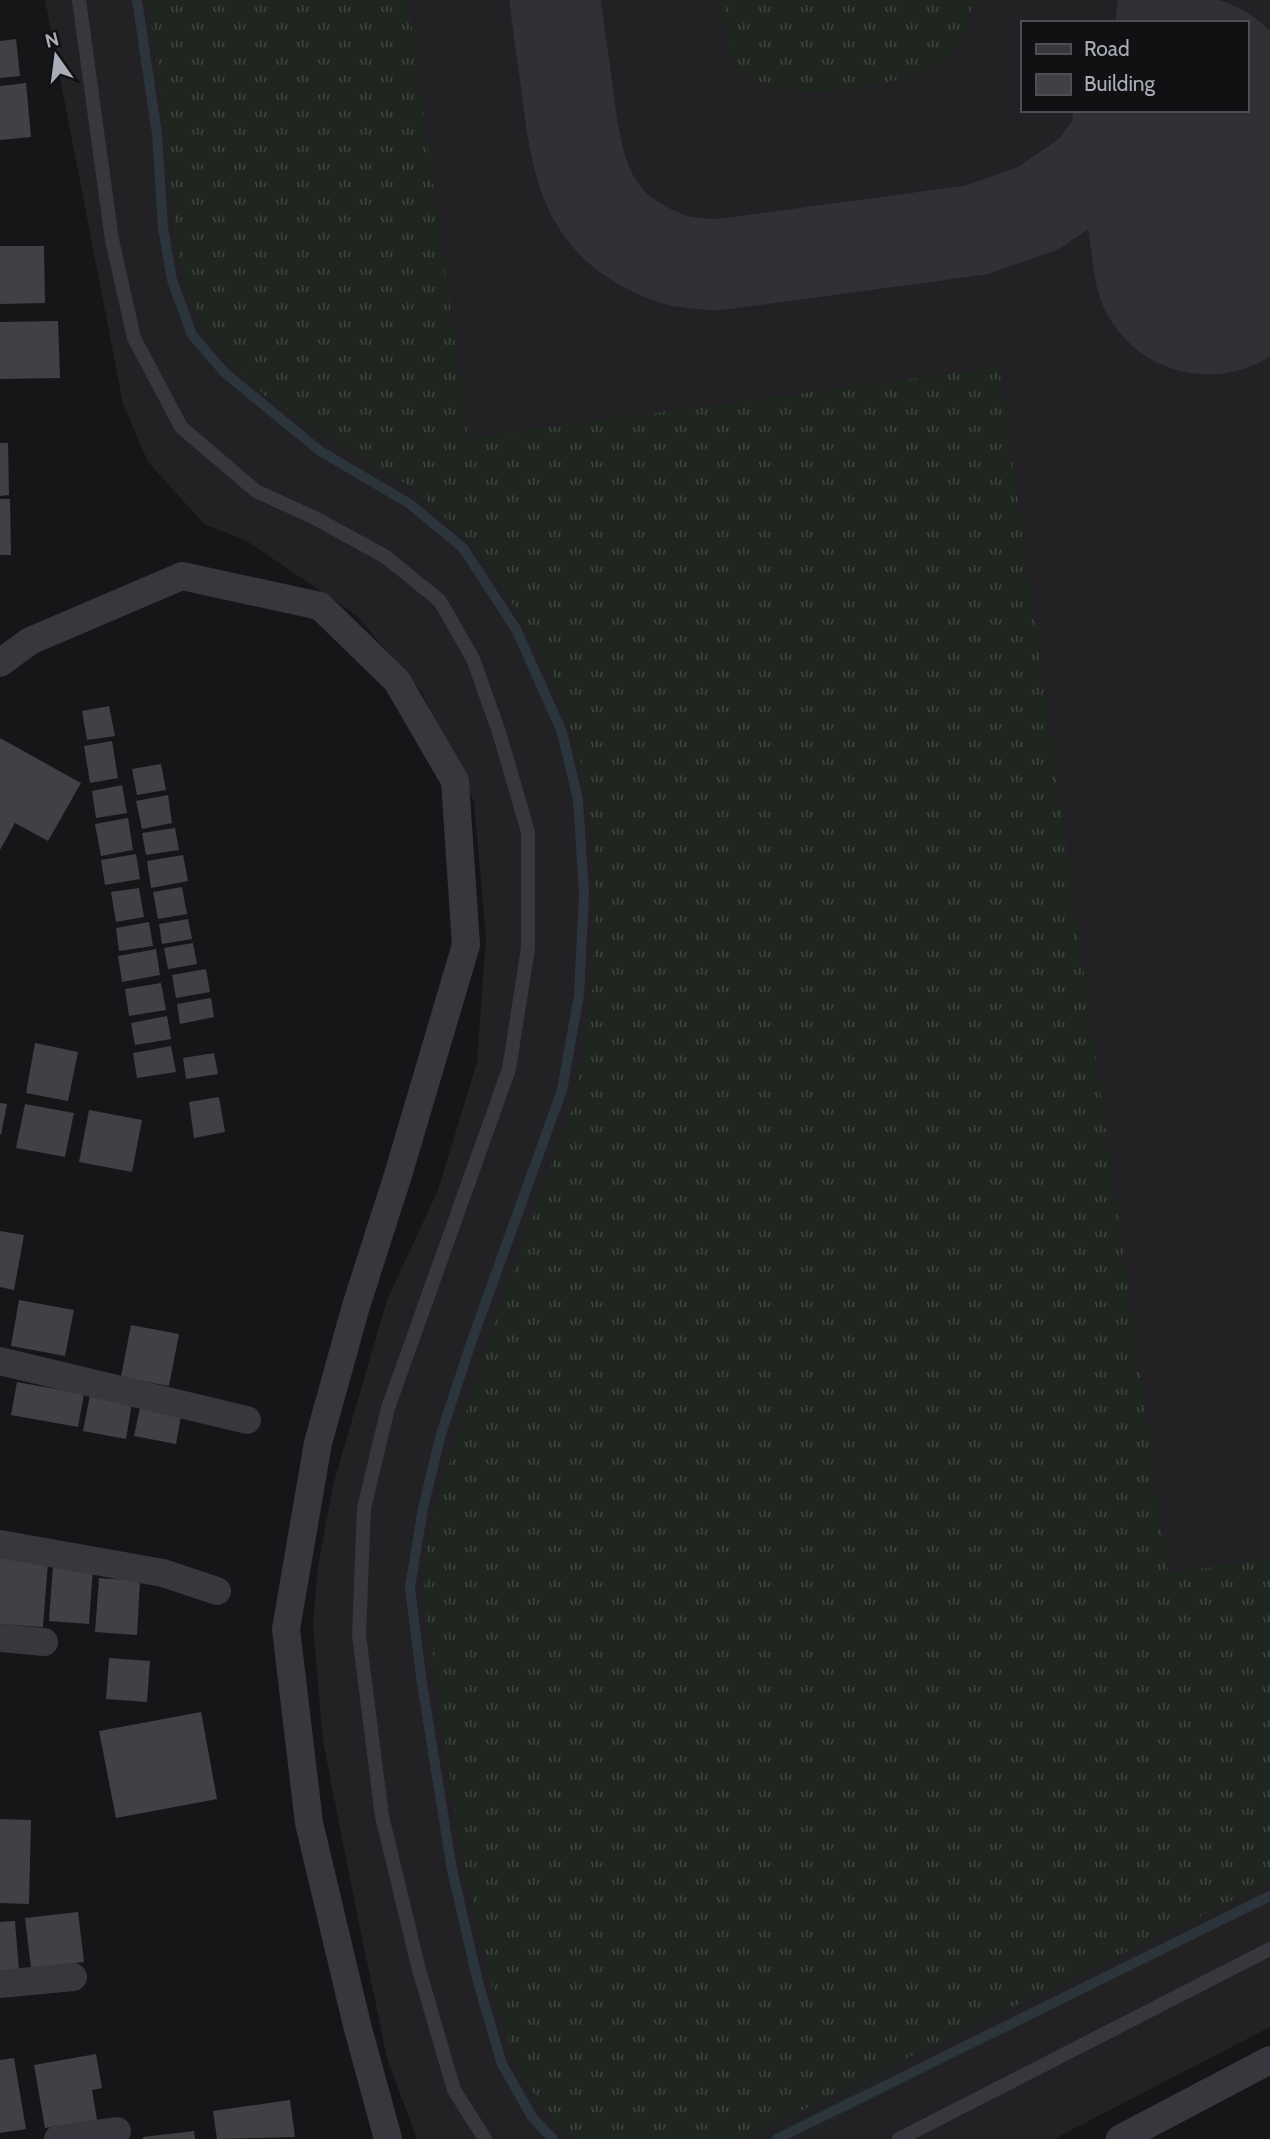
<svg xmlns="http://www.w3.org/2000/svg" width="1270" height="2139" viewBox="0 0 1270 2139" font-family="Cabin,sans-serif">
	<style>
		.built { fill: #222225; fill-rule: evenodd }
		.grass { fill: url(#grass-tufts) }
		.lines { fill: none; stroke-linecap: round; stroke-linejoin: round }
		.stream { stroke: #2c353c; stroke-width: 10 }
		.taxiway { stroke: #303135; stroke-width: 91 }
		.runway { stroke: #303135; stroke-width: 229 }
		.building { fill: #404145 }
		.service { stroke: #37383d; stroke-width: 14 }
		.minor { stroke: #37383d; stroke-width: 28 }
	</style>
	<defs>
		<pattern id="grass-tufts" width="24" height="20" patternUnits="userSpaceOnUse" patternTransform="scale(1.75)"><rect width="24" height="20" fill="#1e261f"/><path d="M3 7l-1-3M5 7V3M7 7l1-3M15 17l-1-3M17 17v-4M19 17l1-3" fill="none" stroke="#3c433d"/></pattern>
	</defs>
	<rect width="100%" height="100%" fill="#161618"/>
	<path class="built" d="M45,0h1225v2027l-216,112h-637l-30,-81 -34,-164 -30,-153 -10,-117 5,-57 15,-82 54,-185 51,-110 39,-128 9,-125 -12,-135 -53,-111 -65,-76 -111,-75 -41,-16 -56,-62 -25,-58zM1023,23h224v87h-224z"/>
	<g class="grass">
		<polygon points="148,0 408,0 468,438 999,367 1168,1574 1270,1558 1270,1882 843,2089 747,2139 577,2139 557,2125 530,2088 511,2047 493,1989 459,1840 424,1592 427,1539 442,1485 501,1305 575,1101 593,986 594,841 578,749 549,668 509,597 472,543 415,489 355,455 264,395 216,345 188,294 176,241 162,99"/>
		<path d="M723,0h250v1c-4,19 -7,39 -23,53 -41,34 -186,62 -217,4 -9,-18 -8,-39 -10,-58z"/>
	</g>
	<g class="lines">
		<g class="stream">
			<polyline points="137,0 157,134 163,228 172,280 192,335 225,373 320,451 410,504 463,548 516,629 562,732 578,800 584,894 579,995 562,1090 471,1343 441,1434 423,1508 410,1587 421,1677 452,1870 478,1982 502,2064 532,2117 553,2139"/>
			<polyline points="777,2139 1270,1896"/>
		</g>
		<g class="taxiway">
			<path d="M555,0c4,32 9,64 13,96 10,79 21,134 105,163 13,5 29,4 43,6l260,-35 63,-22 53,-37 36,-50 5,-11"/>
			<polyline points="1161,23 1164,0"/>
		</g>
		<polyline class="runway" points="1187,110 1208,260"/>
	</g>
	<g class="building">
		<polygon points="16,39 20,76 0,78 0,41"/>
		<polygon points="26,83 31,137 0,140 0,86"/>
		<polygon points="0,246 44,246 45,303 0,304"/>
		<polygon points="58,321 60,378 0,379 0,322"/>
		<polygon points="0,443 8,443 9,495 0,496"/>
		<polygon points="0,499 10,499 11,555 0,555"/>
		<polygon points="109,706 115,736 87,740 82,711"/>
		<polygon points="0,738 81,783 48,841 15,823 0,850"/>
		<polygon points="112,741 118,778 90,783 84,746"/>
		<polygon points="161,764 166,790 137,795 132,769"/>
		<polygon points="122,785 127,813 96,818 92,791"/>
		<polygon points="168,795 172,823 142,829 136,801"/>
		<polygon points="128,818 133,850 101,856 95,824"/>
		<polygon points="175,828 179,850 146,855 142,833"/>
		<polygon points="136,854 140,879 105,885 101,860"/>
		<polygon points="183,855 188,881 151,888 147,861"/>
		<polygon points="182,887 187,914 158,919 153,892"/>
		<polygon points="139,888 144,917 116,922 111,892"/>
		<polygon points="188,919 192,939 162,944 159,924"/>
		<polygon points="149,922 153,946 119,951 116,928"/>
		<polygon points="193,943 197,964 168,969 164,948"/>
		<polygon points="156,949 160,975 122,982 118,956"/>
		<polygon points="206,969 210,992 176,998 172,975"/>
		<polygon points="161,983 166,1010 129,1016 125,989"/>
		<polygon points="211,998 214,1017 180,1024 177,1004"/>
		<polygon points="167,1016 171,1039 135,1045 131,1023"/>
		<polygon points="35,1043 78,1052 68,1101 26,1093"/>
		<polygon points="171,1046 176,1072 137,1078 133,1053"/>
		<polygon points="214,1053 218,1074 186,1079 183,1058"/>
		<polygon points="219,1097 225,1132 194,1138 189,1102"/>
		<polygon points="0,1103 7,1104 1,1135 0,1134"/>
		<polygon points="25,1104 74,1113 65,1157 16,1148"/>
		<polygon points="89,1110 142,1120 132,1172 79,1162"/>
		<polygon points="0,1231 24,1235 14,1290 0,1287"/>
		<polygon points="19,1300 74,1310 65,1356 11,1346"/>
		<polygon points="131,1325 179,1334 169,1386 121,1377"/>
		<polygon points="17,1382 84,1394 78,1427 11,1415"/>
		<polygon points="90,1395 132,1403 126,1439 83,1431"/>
		<polygon points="140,1408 181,1416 176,1444 134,1436"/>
		<polygon points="0,1558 48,1562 43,1627 0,1624"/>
		<polygon points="53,1565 93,1568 89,1624 49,1621"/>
		<polygon points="99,1578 140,1581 137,1635 95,1632"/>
		<polygon points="109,1658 150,1661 147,1702 106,1699"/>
		<polygon points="201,1712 217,1799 116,1818 99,1731"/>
		<polygon points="0,1819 31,1820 29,1904 0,1903"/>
		<polygon points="78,1912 84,1962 31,1968 25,1918"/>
		<polygon points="15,1921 19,1970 0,1972 0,1922"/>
		<polygon points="96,2054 102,2088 92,2090 97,2120 45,2128 34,2065"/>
		<polygon points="14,2058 26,2129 0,2133 0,2060"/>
		<polygon points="290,2100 295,2137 217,2139 213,2111"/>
		<polygon points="194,2131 195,2139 143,2139 143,2137"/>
	</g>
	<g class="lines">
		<g class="service">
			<polyline points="79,0 112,240 134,338 181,427 256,491 317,519 386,557 440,601 473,659 499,732 528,832 528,948 509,1069 388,1408 364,1508 359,1635 382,1816 418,1966 454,2090 485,2139"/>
			<polyline points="899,2139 1270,1949"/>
		</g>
		<g class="minor">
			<polyline points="0,663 30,641 182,576 320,606 397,681 455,781 466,945 398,1175 356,1306 318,1443 286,1629 309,1823 357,2025 388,2139"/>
			<polyline points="0,1361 247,1420"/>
			<polyline points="0,1544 163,1573 217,1591"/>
			<polyline points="0,1638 44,1642"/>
			<polyline points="0,1984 73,1977"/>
			<polyline points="58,2139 117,2131"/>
			<polyline points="1120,2139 1270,2060"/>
		</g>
	</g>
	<rect x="1021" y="21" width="228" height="91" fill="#111113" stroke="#4d4f55" stroke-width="2"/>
	<rect x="1036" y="44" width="35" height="10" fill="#37383d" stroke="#4d4f55" stroke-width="2"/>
	<text x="1084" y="56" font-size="21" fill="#a8adb8">Road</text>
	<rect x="1036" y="74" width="35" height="21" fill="#404145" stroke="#4d4f55" stroke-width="2"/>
	<text x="1084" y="91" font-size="21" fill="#a8adb8">Building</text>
	<g transform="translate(56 56) rotate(346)" stroke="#111113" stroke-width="5" paint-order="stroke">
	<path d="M0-5L12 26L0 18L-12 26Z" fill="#a8adb8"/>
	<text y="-10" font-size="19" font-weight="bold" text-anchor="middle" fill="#a8adb8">N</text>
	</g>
</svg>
